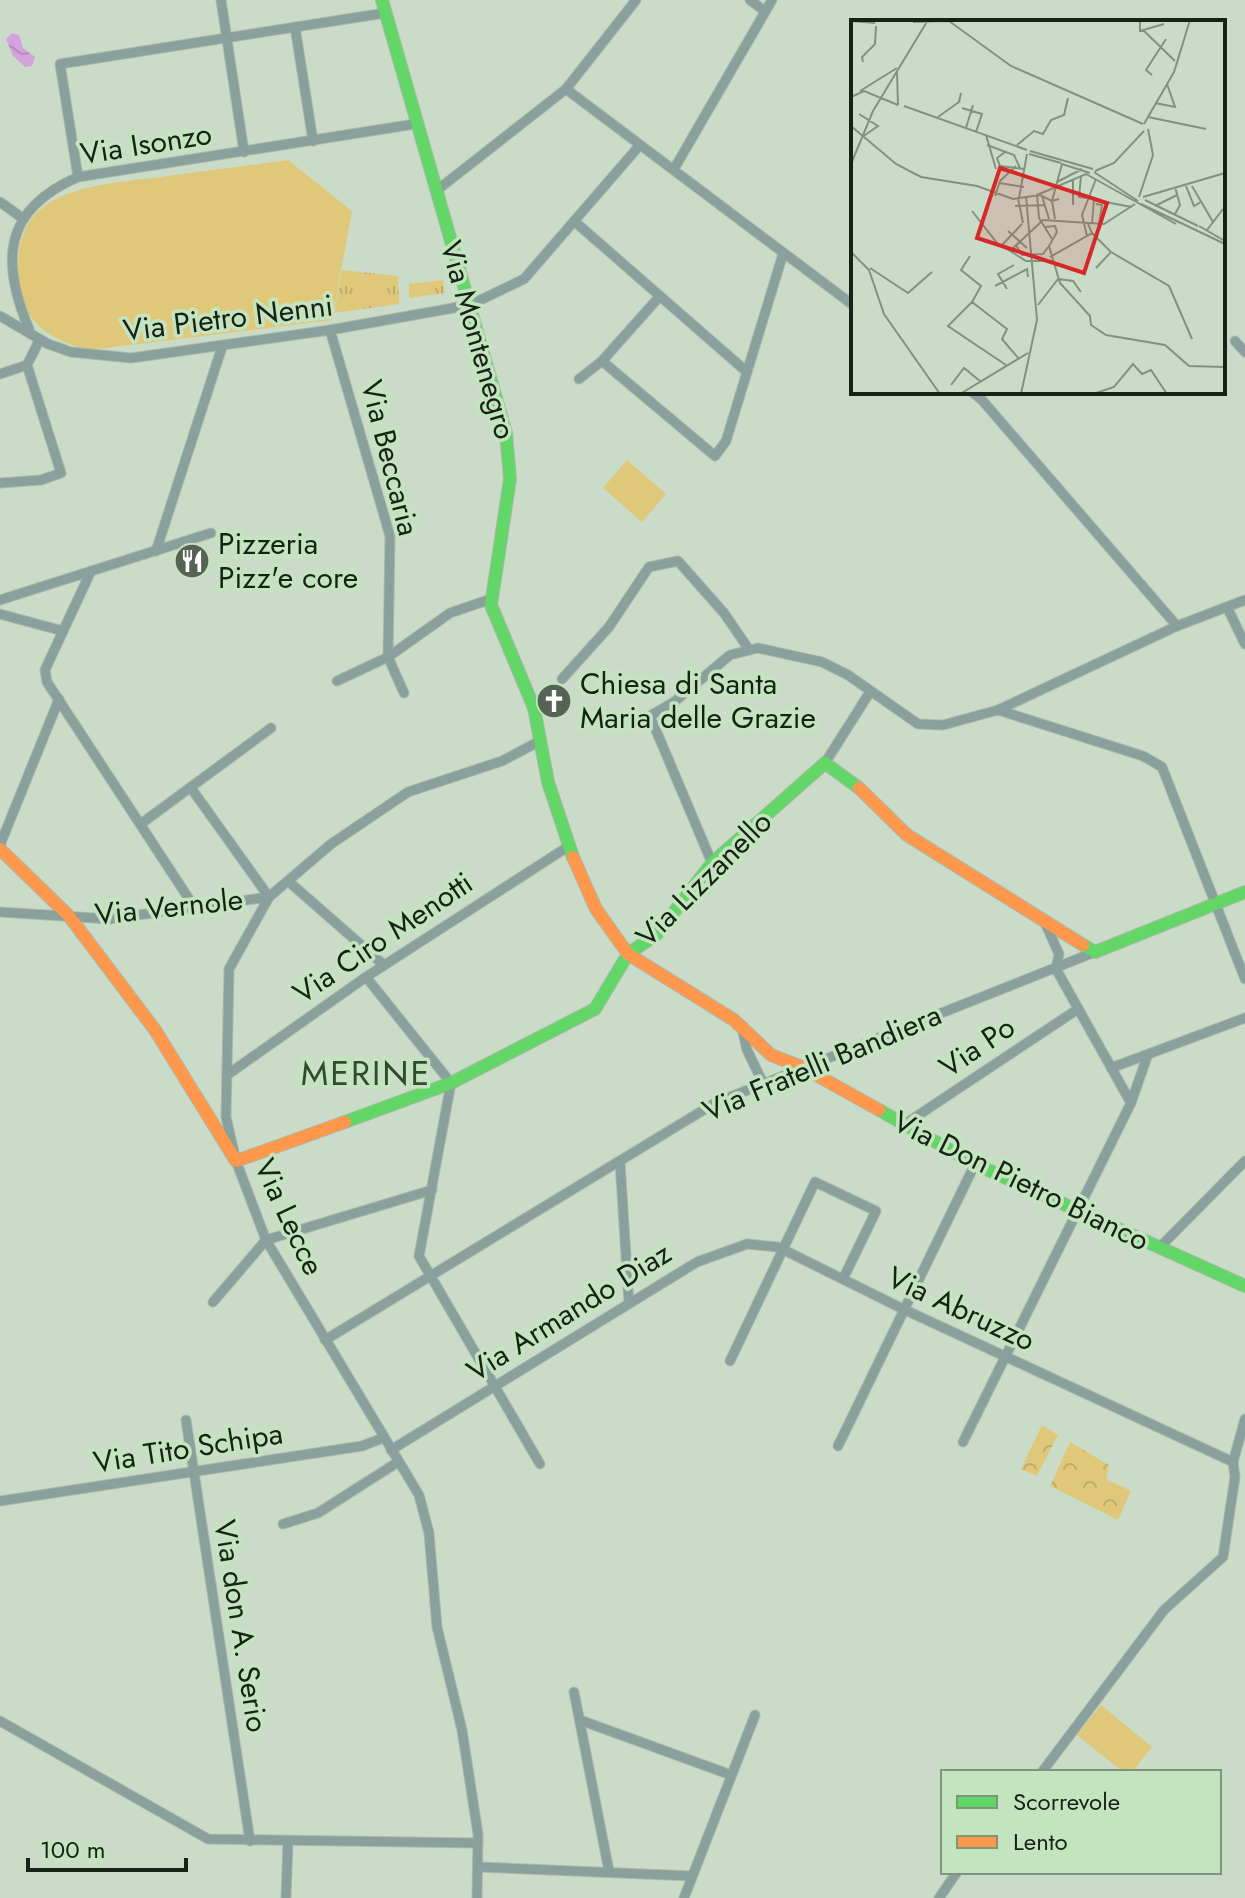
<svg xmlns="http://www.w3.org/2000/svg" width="1245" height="1898" viewBox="0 0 1245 1898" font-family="Jost,sans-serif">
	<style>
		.grass { fill: #e0c87a }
		.forest { fill: url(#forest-crowns) }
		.park { fill: url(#park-tufts) }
		.water { fill: url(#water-waves) }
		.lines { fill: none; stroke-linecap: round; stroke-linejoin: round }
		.street-casing { stroke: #abb9a9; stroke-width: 11 }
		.fast-casing { stroke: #abb9a9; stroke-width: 14 }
		.slow-casing { stroke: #abb9a9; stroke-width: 14 }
		.street { stroke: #89a09c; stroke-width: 9 }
		.fast { stroke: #63d668; stroke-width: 12 }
		.slow { stroke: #ff974d; stroke-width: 12 }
		.labels { text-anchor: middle; stroke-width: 7; stroke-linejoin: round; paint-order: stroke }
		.street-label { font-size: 30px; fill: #162215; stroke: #c4e4c0 }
		.poi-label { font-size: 30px; fill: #162215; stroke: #c4e4c0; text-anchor: start }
		.quarter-label { font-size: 34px; letter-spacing: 2px; fill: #304b2d; stroke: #c4e4c0 }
		.inset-road { fill: none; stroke: #829280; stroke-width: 2 }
		.view { fill: #d62828; fill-opacity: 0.15; stroke: #d62828; stroke-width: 4 }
		.inset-edge { fill: none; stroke: #162215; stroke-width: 4 }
	</style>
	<defs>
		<pattern id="forest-crowns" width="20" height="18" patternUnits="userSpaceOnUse" patternTransform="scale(2)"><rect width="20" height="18" fill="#e0c87a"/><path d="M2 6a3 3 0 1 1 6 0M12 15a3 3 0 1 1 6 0" fill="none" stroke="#bfac69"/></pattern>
		<pattern id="park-tufts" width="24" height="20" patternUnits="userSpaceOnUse" patternTransform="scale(2)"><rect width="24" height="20" fill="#e0c87a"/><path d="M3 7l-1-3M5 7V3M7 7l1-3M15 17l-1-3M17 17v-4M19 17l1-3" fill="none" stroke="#bfac69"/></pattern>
		<pattern id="water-waves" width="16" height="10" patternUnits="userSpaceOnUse" patternTransform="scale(2)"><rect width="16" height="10" fill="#d4a2dc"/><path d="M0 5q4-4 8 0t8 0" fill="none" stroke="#b58bbc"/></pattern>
	</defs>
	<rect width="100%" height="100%" fill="#cadcc8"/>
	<g class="grass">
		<path d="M288,160l64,51 -20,109 -242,30c-30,-6 -65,-24 -70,-59 -15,-102 62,-104 140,-114 43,-6 85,-11 128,-17z"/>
		<polygon points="627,460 666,494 642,522 603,488"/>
		<polygon points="1101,1705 1152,1747 1132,1772 1123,1772 1077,1735"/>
	</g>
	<g class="forest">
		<polygon points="1042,1425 1058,1435 1037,1476 1021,1469"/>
		<polygon points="1070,1442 1109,1465 1106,1479 1131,1491 1118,1520 1050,1486"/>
	</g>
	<g class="park">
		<polygon points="342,270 398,276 399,304 334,313"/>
		<polygon points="443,280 445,293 409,298 409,284"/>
	</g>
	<polygon class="water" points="12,33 19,35 23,48 35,57 32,66 25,67 13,56 6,39"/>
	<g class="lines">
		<defs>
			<g id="street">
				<polyline points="221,0 244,152"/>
				<polyline points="750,0 765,11"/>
				<polyline points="295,27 313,141"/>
				<polyline points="566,89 636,0"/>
				<polyline points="674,169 772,0"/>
				<polyline points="78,177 60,64 385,13"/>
				<polyline points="436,191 566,89 853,305"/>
				<polyline points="0,202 21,217"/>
				<polyline points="574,221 747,372"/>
				<polyline points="0,316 48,344 71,352 131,358 330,330 470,305 524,279 640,145"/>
				<path d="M29,329c-29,-69 -25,-120 49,-152l337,-53"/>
				<polyline points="330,330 390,536 388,657 404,693"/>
				<polyline points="1235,341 1245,352"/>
				<polyline points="602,361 660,296"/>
				<polyline points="0,374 27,365 40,339"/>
				<polyline points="579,379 602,361 715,456 726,441 783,254"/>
				<polyline points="972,392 982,400 1177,626"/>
				<polyline points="0,483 41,480 61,473 27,365"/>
				<polyline points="156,551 222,347"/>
				<polyline points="91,571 45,670 47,682 193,905"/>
				<polyline points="0,600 211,533"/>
				<polyline points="1227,607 1245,644"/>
				<polyline points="0,614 63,631"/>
				<polyline points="562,679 609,627 649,567 678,561 724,613 748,648"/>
				<polyline points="337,681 388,657 450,613 491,599"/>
				<polyline points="998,710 1143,756 1162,767 1245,979"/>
				<polyline points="825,763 870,692"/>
				<polyline points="142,823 271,728"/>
				<polyline points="0,845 59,699"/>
				<polyline points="712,863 650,716 674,702 730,655 758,648 822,662 848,675 918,724 943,725 998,710 1177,626 1245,600"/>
				<polyline points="288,881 384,965"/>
				<polyline points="0,912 109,919 269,897 191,788"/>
				<polyline points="1046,925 1059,954 1056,969 1131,1103"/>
				<polyline points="366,977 451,1083 419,1256 540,1464"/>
				<polyline points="742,1028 747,1050 763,1083"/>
				<polyline points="1111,1068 1245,1018"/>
				<polyline points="227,1075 366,977 569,846"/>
				<polyline points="902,1126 1078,1009"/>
				<polyline points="620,1162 629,1303"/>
				<polyline points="1160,1247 1245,1161"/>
				<polyline points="213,1302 266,1240 432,1190"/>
				<polyline points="325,1340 715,1103 1095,952"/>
				<polyline points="730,1361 815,1182 876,1211 843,1279"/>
				<polyline points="186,1420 250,1841"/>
				<polyline points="963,1442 1131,1103 1147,1057"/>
				<polyline points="838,1446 975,1164"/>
				<polyline points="391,1450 697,1262 747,1244 778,1247 903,1309 1233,1462"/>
				<polyline points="0,1501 362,1446 383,1438"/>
				<polyline points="283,1524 318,1513 398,1462"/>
				<polyline points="574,1692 609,1871"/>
				<polyline points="580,1720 731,1775"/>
				<polyline points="0,1721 208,1839 478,1843"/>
				<polyline points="1042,1772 1164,1610 1223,1557 1235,1477 1233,1462 1245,1419"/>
				<polyline points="478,1867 691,1876"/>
				<polyline points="286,1898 288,1841"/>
				<polyline points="477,1898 478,1834 462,1730 437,1627 429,1533 419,1495 266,1240 236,1161 226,1117 229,969 269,897 331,844 408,792 502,761 538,742"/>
				<polyline points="684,1898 755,1715"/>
				<polyline points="939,1898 957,1872"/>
			</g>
			<g id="fast">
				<polyline points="382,0 506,433 510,479 491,605 534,708 548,782 573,857"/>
				<polyline points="1083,945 1095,952 1245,892"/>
				<polyline points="879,1110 975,1164 1245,1286"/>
				<polyline points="345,1122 451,1083 595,1009 628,954 657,934 712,863 825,763 859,788"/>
			</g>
			<g id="slow">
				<polyline points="859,788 907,835 1083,945"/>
				<polyline points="0,849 69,916 155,1030 236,1161 345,1122"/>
				<polyline points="573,857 596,909 628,954 734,1020 771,1055 802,1067 879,1110"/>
			</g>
		</defs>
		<use href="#street" class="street-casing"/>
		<use href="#fast" class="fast-casing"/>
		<use href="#slow" class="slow-casing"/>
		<use href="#street" class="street"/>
		<use href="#fast" class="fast"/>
		<use href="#slow" class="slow"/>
	</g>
	<defs>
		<symbol id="restaurant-disc" viewBox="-11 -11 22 22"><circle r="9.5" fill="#556354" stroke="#c4e4c0"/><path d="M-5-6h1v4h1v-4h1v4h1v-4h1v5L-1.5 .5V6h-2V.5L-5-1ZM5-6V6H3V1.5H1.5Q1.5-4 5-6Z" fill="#fff"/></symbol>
		<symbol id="church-disc" viewBox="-11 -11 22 22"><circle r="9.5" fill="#556354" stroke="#c4e4c0"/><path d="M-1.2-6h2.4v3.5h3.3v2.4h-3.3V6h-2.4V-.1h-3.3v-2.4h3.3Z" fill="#fff"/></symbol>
	</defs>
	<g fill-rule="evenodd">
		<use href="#restaurant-disc" x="172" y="541" width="40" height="40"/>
		<use href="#church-disc" x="534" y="681" width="40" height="40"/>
	</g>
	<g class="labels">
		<g class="street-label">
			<text transform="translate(146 144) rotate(-9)" y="10">Via Isonzo</text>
			<text transform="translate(228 318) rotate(-7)" y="10">Via Pietro Nenni</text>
			<text transform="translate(478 340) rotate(74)" y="10">Via Montenegro</text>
			<text transform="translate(390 458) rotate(76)" y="10">Via Beccaria</text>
			<text transform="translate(704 879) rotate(-45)" y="10">Via Lizzanello</text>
			<text transform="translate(169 907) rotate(-6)" y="10">Via Vernole</text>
			<text transform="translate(383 938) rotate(-34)" y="10">Via Ciro Menotti</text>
			<text transform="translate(977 1047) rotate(-34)" y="10">Via Po</text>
			<text transform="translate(822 1063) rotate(-23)" y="10">Via Fratelli Bandiera</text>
			<text transform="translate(1021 1181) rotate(26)" y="10">Via Don Pietro Bianco</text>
			<text transform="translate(289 1217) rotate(65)" y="10">Via Lecce</text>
			<text transform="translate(961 1309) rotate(25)" y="10">Via Abruzzo</text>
			<text transform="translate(569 1312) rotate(-32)" y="10">Via Armando Diaz</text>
			<text transform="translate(188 1448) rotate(-9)" y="10">Via Tito Schipa</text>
			<text transform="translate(241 1626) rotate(81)" y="10">Via don A. Serio</text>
		</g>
		<g class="poi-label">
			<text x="218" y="554">Pizzeria<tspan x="218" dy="34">Pizz'e core</tspan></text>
			<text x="580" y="694">Chiesa di Santa<tspan x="580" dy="34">Maria delle Grazie</tspan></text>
		</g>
		<g class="quarter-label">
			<text x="366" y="1085">MERINE</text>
		</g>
	</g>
	<g transform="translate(851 20)">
		<rect width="374" height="374" fill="#cadcc8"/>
		<path class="inset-road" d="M289,0v11l24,-7M0,1l24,2M98,1l62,45 132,58M62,2l36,-1M292,10l32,31M12,42l-1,-5 13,-13 1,-18M46,52l1,33M301,55l-6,-5 20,-31M9,71l37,-23M0,77l13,-6 34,14M304,83l20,4 -8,-23M53,86l123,44M111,88l20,6 -6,18M8,94l19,12 -16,11M87,97l21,-15 2,-9M297,97l58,12M293,104l30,-52 16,-52M0,106l45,38 25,13 56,9 36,13 27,-4 12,6 3,18M115,108l7,-23M135,115l10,34M136,125l27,10 6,13M166,125l17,-14 9,3 8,-14 13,-5 4,-17M179,131l63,18M154,132l-8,6 3,8 24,3M178,134l32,9M0,144l22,-53 55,-91M244,151l19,-8 30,-32M243,152l44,29M230,156l-2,21 7,1M206,162l25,-13M148,163l25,4M335,166l8,20 7,-4M341,166l21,36M324,167l5,18 -5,9M144,176l5,-15 16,-15M191,176l7,23M288,177l14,-42 -5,-26M292,177l82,-24M167,178l5,25M168,178l8,-44M208,179l-7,2 10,-37 28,9M243,180l38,7M294,180l53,26M245,184l6,1 -3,19M290,184l84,40M222,185v-25M164,186l30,-1M304,186l22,-11M121,191l25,32 18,11 11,7h24M241,204l2,-25M348,206l26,15M194,207l10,-1 2,6 -8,14 11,37 30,33 1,9 15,10 59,10 24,21 36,1M356,210l16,-21M157,211l19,17M241,213l19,19 -15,16M236,216l-5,-21 14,-36M201,219l-13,-21 -2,-23 49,-21 90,50M151,225l20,-21M165,225l6,10 21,-1 5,-7M159,231l33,-31 61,4 31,-20M0,232l18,18 15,44 56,80M260,232l58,34 23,53M119,236l-9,14 20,16 -9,16 35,27 -5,10 17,20M199,237l42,-24 -4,-9M19,248l38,25 24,-21M207,259l15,2 8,11M144,266l32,-17 1,8M156,269l-9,-15 16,-9M121,282l-24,24 58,39M187,285l20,-26M100,365l13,-17 16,13M109,374l68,-41M170,374l16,-74 -11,-124M242,374l21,-7 19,-23 9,10 9,-4 16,24"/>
		<path class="view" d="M149,148l107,35 -23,70 -107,-35z"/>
		<rect width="374" height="374" class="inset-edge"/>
	</g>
	<rect x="941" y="1770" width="280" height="104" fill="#c4e4c0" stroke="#7e967c" stroke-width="2"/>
	<rect x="957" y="1796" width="40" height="12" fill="#63d668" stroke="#7e967c" stroke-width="2"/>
	<text x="1013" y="1810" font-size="24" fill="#162215">Scorrevole</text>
	<rect x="957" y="1836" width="40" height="12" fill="#ff974d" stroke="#7e967c" stroke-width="2"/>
	<text x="1013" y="1850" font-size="24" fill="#162215">Lento</text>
	<path d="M28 1858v12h158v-12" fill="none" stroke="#162215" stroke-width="4"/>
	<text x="40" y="1858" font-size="24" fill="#162215" stroke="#c4e4c0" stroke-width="6" paint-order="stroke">100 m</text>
</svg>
